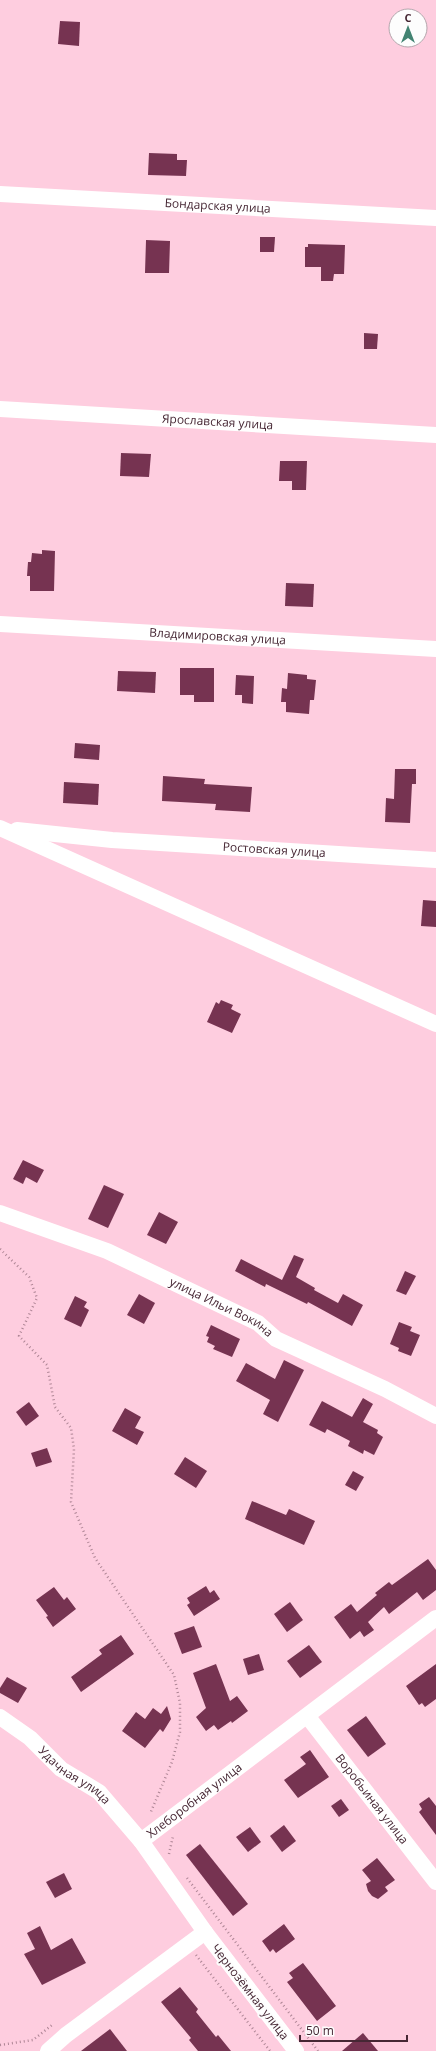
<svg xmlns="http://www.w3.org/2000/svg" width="436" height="2051" viewBox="0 0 436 2051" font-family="'Open Sans',sans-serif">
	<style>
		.building { fill: #763351 }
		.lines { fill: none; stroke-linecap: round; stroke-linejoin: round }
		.path { stroke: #af8696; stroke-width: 2.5; stroke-dasharray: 1 3; stroke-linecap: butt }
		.minor { stroke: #fff; stroke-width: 16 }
		.labels { text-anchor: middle; stroke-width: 4; stroke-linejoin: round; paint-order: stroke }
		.street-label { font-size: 12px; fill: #462734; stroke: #fdfdfd }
	</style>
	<rect width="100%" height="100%" fill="#fecddf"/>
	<g class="building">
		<polygon points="60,21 80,22 79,46 58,44"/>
		<polygon points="149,153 177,154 177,160 187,160 186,176 148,175"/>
		<polygon points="260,237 275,237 274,252 260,252"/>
		<polygon points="146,240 170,241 169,273 145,273"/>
		<polygon points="308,244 345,245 344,274 334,274 333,281 321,281 321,267 305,267 305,247 308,247"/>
		<polygon points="364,333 378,334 377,349 364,349"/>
		<polygon points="121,453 151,454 149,477 120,476"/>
		<polygon points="280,461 307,461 306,490 292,490 292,481 279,481"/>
		<polygon points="42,550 55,551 54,591 30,591 30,576 27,576 28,562 31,562 32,553 42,554"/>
		<polygon points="286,583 314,584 313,607 285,606"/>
		<polygon points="180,668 214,668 214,702 194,702 194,695 180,695"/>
		<polygon points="118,671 156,672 155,693 117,691"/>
		<polygon points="288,673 307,675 307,679 316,680 314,700 310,700 309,714 286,712 286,702 281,702 282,688 287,689"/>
		<polygon points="236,675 254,676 253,704 242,703 242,695 235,695"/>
		<polygon points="75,743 100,745 99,760 74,758"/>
		<polygon points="395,769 416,769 416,784 412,784 410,823 385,822 386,798 394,799"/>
		<polygon points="163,776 205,779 204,784 252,787 250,812 215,810 216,804 162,801"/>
		<polygon points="64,782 99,784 98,805 63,803"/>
		<polygon points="423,900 436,901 436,927 421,926"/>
		<polygon points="221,1000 233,1005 231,1009 241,1014 232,1033 207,1022 216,1002 219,1004"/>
		<polygon points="23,1160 44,1170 37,1183 26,1177 23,1184 13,1179"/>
		<polygon points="104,1185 124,1194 108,1228 88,1219"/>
		<polygon points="159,1212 178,1222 166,1244 147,1235"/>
		<polygon points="294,1255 304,1259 296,1277 315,1288 314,1290 338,1303 343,1294 363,1305 352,1326 308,1302 307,1304 266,1284 265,1287 235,1271 241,1259 282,1280"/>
		<polygon points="405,1271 416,1276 406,1295 396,1291"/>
		<polygon points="139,1294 155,1303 144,1324 127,1315"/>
		<polygon points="75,1296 87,1302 84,1307 89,1310 81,1327 64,1319"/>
		<polygon points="399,1322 412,1327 410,1331 420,1335 411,1356 398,1351 399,1348 390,1344"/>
		<polygon points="211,1325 240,1339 232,1357 213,1349 215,1346 207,1342 209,1337 206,1336"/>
		<polygon points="284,1360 304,1370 278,1422 263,1414 270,1400 236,1381 246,1363 275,1379"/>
		<polygon points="363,1398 373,1404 363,1422 378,1430 377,1433 383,1437 374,1455 364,1450 363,1454 348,1446 350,1441 327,1429 325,1433 309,1425 322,1401 352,1417"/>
		<polygon points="29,1402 39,1416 26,1426 16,1412"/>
		<polygon points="125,1408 141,1417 135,1428 144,1432 137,1445 112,1431"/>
		<polygon points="47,1448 52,1462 36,1467 31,1453"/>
		<polygon points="185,1457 207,1471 196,1488 174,1474"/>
		<polygon points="353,1471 364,1477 356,1491 345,1485"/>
		<polygon points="252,1501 286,1515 289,1509 315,1521 304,1545 245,1519"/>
		<polygon points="428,1559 436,1570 436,1590 423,1600 417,1592 389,1614 384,1607 368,1622 374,1630 364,1637 360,1631 350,1639 334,1617 351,1604 357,1612 377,1595 375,1593 389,1582 392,1585"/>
		<polygon points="206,1586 210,1593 214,1590 220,1599 194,1616 187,1605 190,1603 187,1598"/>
		<polygon points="54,1587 64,1600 67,1597 76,1609 53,1627 46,1617 48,1616 36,1600"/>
		<polygon points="290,1602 303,1620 287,1632 274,1614"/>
		<polygon points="194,1626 202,1647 182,1654 174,1633"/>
		<polygon points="121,1635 134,1654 81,1692 71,1677 102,1654 99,1650"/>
		<polygon points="309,1645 322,1662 300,1678 287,1661"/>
		<polygon points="259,1654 264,1670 248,1675 243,1659"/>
		<polygon points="216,1664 230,1701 237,1696 248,1711 232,1723 231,1721 218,1730 214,1725 206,1731 196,1717 206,1708 193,1673"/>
		<polygon points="436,1664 436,1699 425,1707 422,1703 419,1705 406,1686"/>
		<polygon points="7,1677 27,1688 18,1703 0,1693 0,1688"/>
		<polygon points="167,1706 171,1719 163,1732 160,1729 145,1748 122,1731 136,1712 145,1719 153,1708 161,1714"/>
		<polygon points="366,1716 386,1744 368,1757 347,1730"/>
		<polygon points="310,1750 329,1777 298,1798 284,1780 306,1764 300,1757"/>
		<polygon points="429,1797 436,1806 436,1835 419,1812 422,1809 419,1804"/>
		<polygon points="341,1799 349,1810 339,1817 331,1806"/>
		<polygon points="284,1825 296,1841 282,1852 270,1836"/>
		<polygon points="250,1827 261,1842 248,1852 236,1837"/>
		<polygon points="200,1844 248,1904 233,1916 186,1855"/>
		<polygon points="377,1858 395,1880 385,1887 388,1891 378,1899 372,1896 368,1891 366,1884 371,1881 362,1870"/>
		<polygon points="64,1873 72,1889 55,1898 46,1882"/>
		<polygon points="284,1924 295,1939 276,1953 273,1949 270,1952 262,1941"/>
		<polygon points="40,1926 51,1950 72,1938 86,1963 42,1985 24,1954 35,1949 27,1933"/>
		<polygon points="303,1963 336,2006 317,2021 287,1982 293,1978 289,1973"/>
		<polygon points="180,1987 198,2009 196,2012 216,2037 218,2035 231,2051 198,2051 189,2040 191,2038 161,2002"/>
		<polygon points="110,2029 127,2051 81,2051"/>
		<polygon points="363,2033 378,2051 342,2051"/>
	</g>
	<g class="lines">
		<g class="path">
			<polyline points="0,1249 29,1277 37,1298 19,1336 47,1365 55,1407 71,1428 74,1449 71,1502 95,1558 174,1675 180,1703 180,1732 172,1762 150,1814"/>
			<polyline points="169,1854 173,1836"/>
			<polyline points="187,1878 318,2051"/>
			<polyline points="196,1955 270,2051"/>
			<polyline points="0,2045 33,2040 52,2025"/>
		</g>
		<g class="minor">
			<path id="s1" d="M0,194l436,24"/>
			<path id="s2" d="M0,409l436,26"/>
			<path id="s3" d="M0,624l436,25"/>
			<polyline points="0,828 436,1024"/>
			<path id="s4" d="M17,830l95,10 324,20"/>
			<path id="s5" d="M0,1213l107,38 151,72 18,16 109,50 51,27"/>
			<path id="s6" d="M0,1717l30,21 31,31 38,23 42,49"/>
			<path id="s7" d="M308,1717l128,165"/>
			<polyline points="48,2051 66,2035 205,1932"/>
			<path id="s8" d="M296,2051l-91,-119 -64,-91 295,-223"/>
		</g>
	</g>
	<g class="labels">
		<g class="street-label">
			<text dy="4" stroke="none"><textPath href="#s1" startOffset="218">Бондарская улица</textPath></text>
			<text dy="4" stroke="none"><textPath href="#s2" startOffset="218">Ярославская улица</textPath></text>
			<text dy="4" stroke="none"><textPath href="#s3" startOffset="218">Владимировская улица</textPath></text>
			<text dy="4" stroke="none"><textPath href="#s4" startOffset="258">Ростовская улица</textPath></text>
			<text dy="4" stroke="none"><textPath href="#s5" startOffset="241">улица Ильи Вокина</textPath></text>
			<text dy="4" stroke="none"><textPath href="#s6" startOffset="95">Удачная улица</textPath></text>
			<text dy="4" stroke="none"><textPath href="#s7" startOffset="104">Воробьиная улица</textPath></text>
			<text dy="4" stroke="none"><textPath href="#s8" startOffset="328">Хлеборобная улица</textPath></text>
			<text transform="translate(250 1992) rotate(52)" y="4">Чернозёмная улица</text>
		</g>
	</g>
	<g transform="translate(408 28)"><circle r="19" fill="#fdfdfd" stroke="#b4a7ad"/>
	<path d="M0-3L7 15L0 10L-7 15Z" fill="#428372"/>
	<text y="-6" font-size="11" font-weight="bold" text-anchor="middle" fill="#462734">С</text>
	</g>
	<path d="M300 2035v6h107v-6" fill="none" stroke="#462734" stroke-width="2"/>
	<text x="306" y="2035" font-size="12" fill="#462734" stroke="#fdfdfd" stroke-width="3" paint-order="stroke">50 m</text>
</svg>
